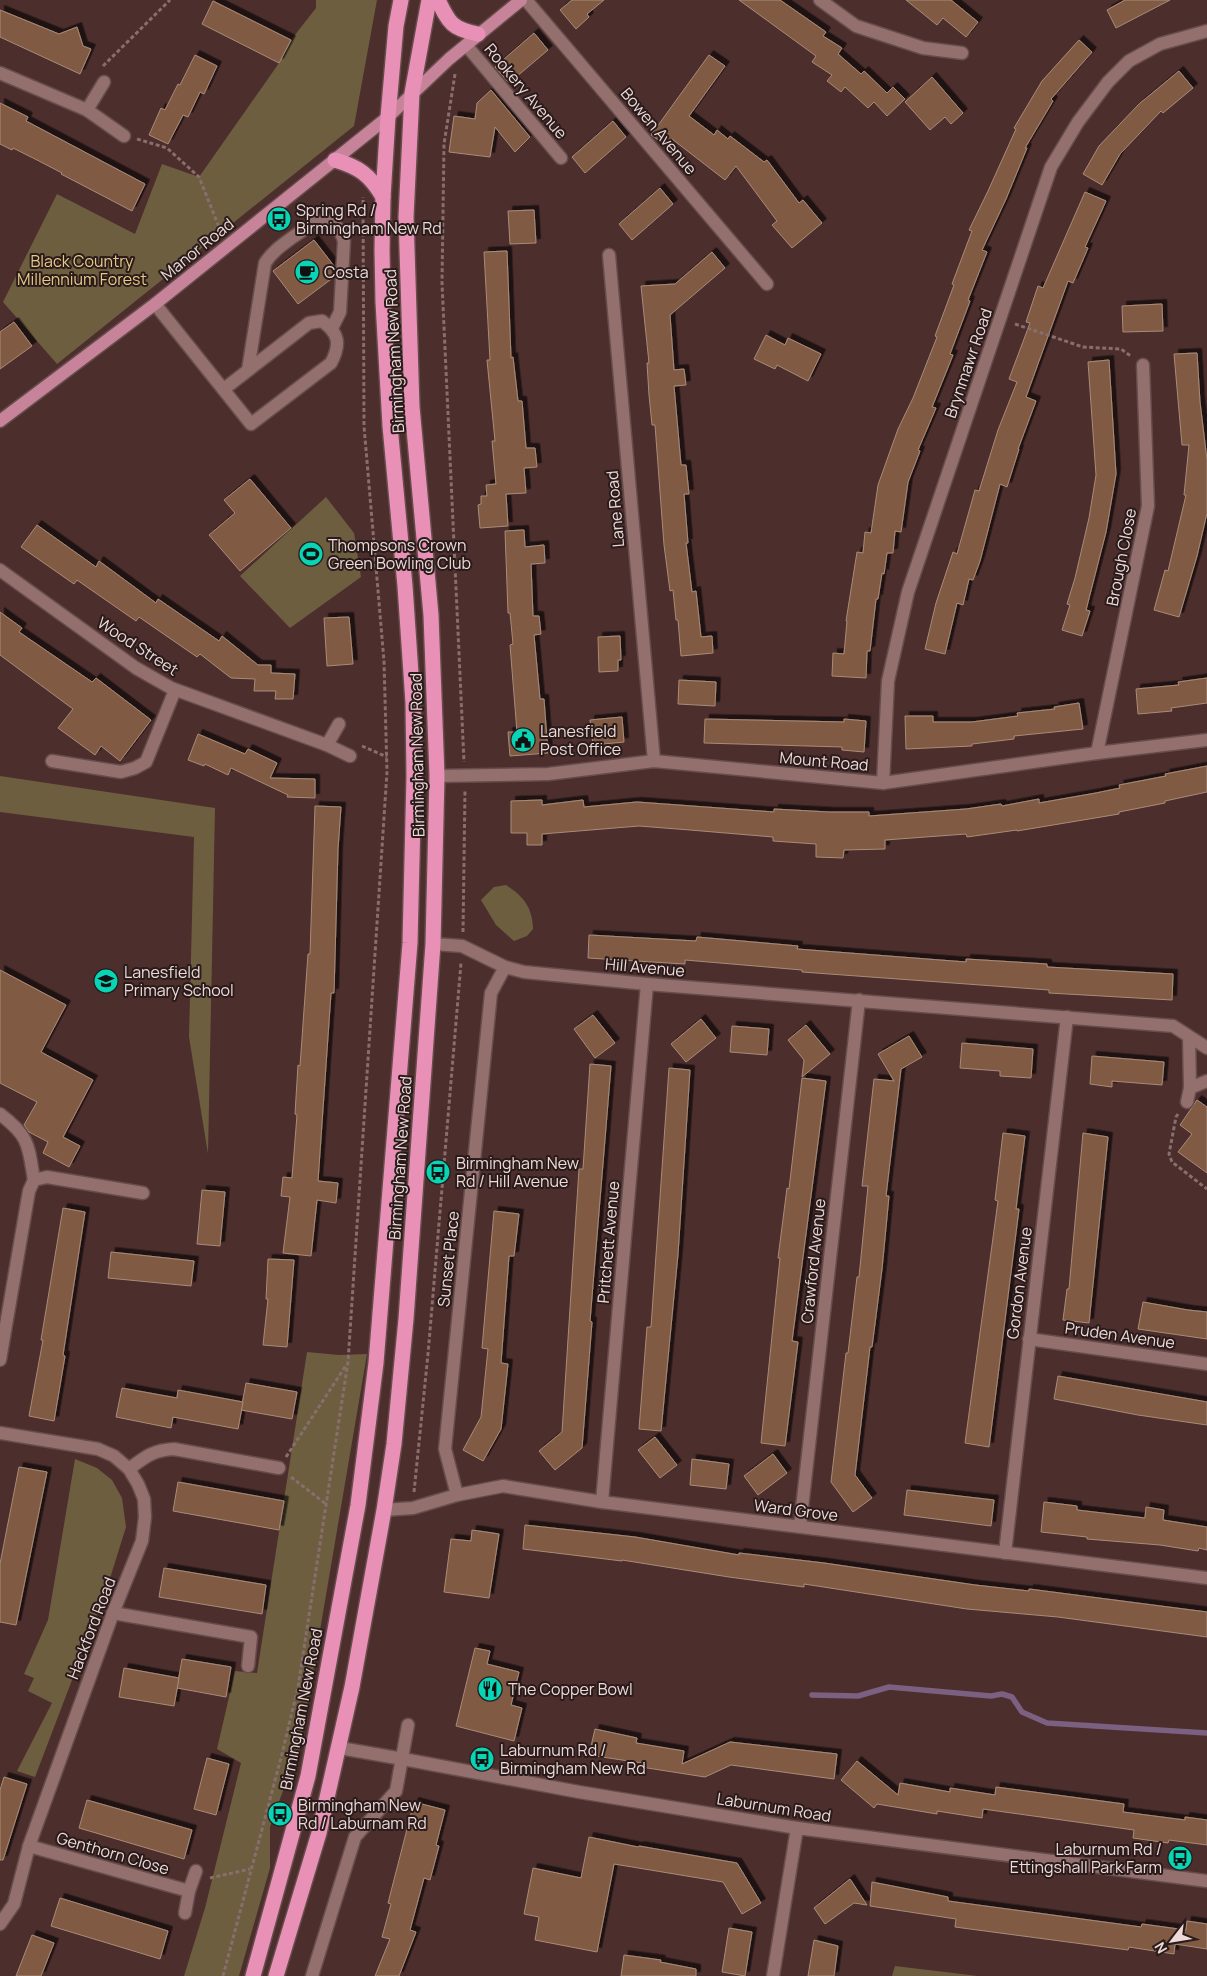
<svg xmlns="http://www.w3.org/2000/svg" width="1207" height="1976" viewBox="0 0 1207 1976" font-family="Manrope,sans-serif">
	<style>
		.green { fill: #6d5e40 }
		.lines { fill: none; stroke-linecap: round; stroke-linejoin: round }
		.stream { stroke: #7c6081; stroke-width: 5.5 }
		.building { fill: #805a42; stroke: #a98b79; filter: url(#shadow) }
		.minor-casing { stroke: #664d4c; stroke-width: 15 }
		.major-casing { stroke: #664d4c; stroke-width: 15 }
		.highway-casing { stroke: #664d4c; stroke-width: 18 }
		.path { stroke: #886e6d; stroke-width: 3; stroke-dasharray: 4 2.5; stroke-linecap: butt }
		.minor { stroke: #93706e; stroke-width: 12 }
		.major { stroke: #c7839a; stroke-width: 12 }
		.highway { stroke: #e990b7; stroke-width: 15 }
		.labels { text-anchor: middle; stroke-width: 4; stroke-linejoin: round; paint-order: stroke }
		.street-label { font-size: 16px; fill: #edd9d8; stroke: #291b1a }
		.poi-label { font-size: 16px; fill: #edd9d8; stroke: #291b1a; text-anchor: start }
		.park-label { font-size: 16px; fill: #e8c886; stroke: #291b1a }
	</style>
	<defs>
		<filter id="shadow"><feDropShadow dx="4.5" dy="-4.5" stdDeviation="0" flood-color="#0009"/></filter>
	</defs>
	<rect width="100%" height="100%" fill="#4c2e2d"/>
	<g class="green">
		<polygon points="316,0 377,0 354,126 57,364 3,302 57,194 135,234 162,164 199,177 279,63 291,40 316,8"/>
		<polygon points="326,497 354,533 361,577 290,628 240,576"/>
		<polygon points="0,776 215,808 208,1154 189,1037 194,837 0,812"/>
		<path d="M506,885c18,12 26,22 27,44l-6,7 -13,5 -18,-16 -15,-25 13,-13z"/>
		<polygon points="307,1352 339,1355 367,1354 299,1754 285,1785 270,1827 270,1868 239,1976 184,1976 205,1908 241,1763 217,1749 235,1671 257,1673"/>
		<polygon points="75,1459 97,1468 112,1480 122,1498 126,1527 106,1591 35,1777 17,1771 52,1703 28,1691 34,1678 24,1674 48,1620"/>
		<polygon points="895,1966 978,1976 892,1976"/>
	</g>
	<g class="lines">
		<polyline class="stream" points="812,1695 858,1696 889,1687 991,1696 1002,1694 1012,1697 1022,1712 1047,1723 1207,1733"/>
	</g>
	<g class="building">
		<polygon points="572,0 604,0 587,14 589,17 576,29 560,10"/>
		<polygon points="739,0 780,0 826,32 823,36 842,48 838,54 861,74 864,71 887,93 893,87 905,99 887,116 874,102 868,108 845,87 841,92 827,81 832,75 812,62 816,56"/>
		<polygon points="906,0 951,0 978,22 966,37 943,18 937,25"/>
		<polygon points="1125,0 1170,0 1116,28 1107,10"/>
		<polygon points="213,1 291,40 279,63 202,24"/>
		<polygon points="0,10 59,34 77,27 83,46 91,49 80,74 0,37"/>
		<polygon points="534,33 548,50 509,83 495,67"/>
		<polygon points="1079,40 1092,52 1051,99 1053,101 1025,148 1027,148 1006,199 982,250 987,252 968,300 970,301 950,354 953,355 932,407 936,408 918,450 920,451 908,482 901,532 895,531 893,553 887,553 884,574 882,573 878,599 876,599 870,651 867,651 866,678 832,676 833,653 844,654 847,621 846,621 857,552 863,553 865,532 871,533 878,485 898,429 913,398 937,337 935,336 954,285 952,284 972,231 969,230 988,191 1016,129 1014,128 1042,81"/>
		<polygon points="195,55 217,66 204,94 200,92 188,117 183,115 168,144 149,135 161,108 165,110 178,84 180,85"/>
		<polygon points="709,55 725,66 689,116 714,135 717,130 728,139 730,136 764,162 767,160 799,203 803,200 822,223 792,248 772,225 777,221 736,166 725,180 672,139 667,146 651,135"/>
		<polygon points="1179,71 1193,88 1163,113 1161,111 1120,154 1102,185 1083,174 1099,146 1139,104"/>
		<polygon points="932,77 963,113 951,124 945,117 930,130 905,102"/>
		<polygon points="491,90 530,137 515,152 495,127 490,157 449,152 454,116 475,119 477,103"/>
		<polygon points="0,103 28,117 26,121 145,184 132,211 61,174 62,173 39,161 13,148 12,150 0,144"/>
		<polygon points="613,121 626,137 585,173 572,157"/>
		<polygon points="660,188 673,204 632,240 619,224"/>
		<polygon points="1085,192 1106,201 1085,247 1088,248 1073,283 1068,281 1026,397 1036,401 1018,449 1019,449 1007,487 1000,484 980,561 973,580 969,579 963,605 957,603 945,654 925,649 936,603 953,552 957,554 975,490 979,491 998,430 1017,382 1009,379 1030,323 1026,322 1038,286 1043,288"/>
		<polygon points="534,210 536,243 510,244 508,211"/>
		<polygon points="314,240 334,266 334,277 298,304 273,271"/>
		<polygon points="507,251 511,358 513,357 518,401 522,401 526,448 535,448 537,467 524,468 526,493 506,494 508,526 480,528 478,505 481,504 481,496 487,496 486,485 496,484 492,441 495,441 487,360 490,360 484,252"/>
		<polygon points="712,252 725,268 670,315 674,370 684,369 686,385 674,386 681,465 686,465 689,494 684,494 688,543 686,543 692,592 696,591 701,637 712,636 713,653 681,656 678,620 676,620 673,590 670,591 664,545 655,425 652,425 649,395 647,363 649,363 641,286 675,284"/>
		<polygon points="1162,304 1163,331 1123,332 1122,306"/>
		<polygon points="14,322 32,346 0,369 0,332"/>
		<polygon points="766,335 785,345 788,338 821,354 808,381 777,365 775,369 754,359"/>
		<polygon points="1197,353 1200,402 1207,460 1207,513 1197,556 1179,617 1154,610 1165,570 1168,571 1186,495 1184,495 1189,445 1182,445 1174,354"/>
		<polygon points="1109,360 1116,474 1106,532 1086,610 1090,611 1082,636 1062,630 1070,605 1067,604 1075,578 1089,518 1096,475 1088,362"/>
		<polygon points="250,479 291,528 240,571 209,535 235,513 224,500"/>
		<polygon points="37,525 96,567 99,561 156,603 158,599 219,641 222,636 258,665 271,665 271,673 295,674 293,699 275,699 276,691 254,691 255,679 231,678 200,654 197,657 139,617 136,621 77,580 74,584 21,547"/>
		<polygon points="524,530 525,547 544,545 545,563 531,564 533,616 539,616 541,634 534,635 540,699 544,699 548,753 510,756 508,732 517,732 510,645 513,644 510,613 508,613 505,531"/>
		<polygon points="0,612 22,628 19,632 92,682 96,678 151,720 120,761 101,746 95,755 58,728 73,709 0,655"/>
		<polygon points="349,617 353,664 327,666 324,618"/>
		<polygon points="620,636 621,660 618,660 618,671 599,672 598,637"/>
		<polygon points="1207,678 1207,703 1171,708 1172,711 1138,714 1136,689 1179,685 1178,682"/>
		<polygon points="679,680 716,682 715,706 678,704"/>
		<polygon points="1079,703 1083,729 1014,736 1014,739 972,744 972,746 906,749 905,716 933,716 933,722 972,722 1018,716 1017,713 1055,709 1054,707"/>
		<polygon points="622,717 624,742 593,745 590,720"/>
		<polygon points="705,719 844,722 844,719 866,721 864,752 842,750 842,747 704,743"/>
		<polygon points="198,734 245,754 248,749 277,763 270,778 315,779 315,798 287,797 288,795 231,768 228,775 205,764 204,766 188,760"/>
		<polygon points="1207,766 1207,792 1165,801 1165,803 1119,812 1119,814 1017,831 1017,830 967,837 966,834 885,840 885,849 844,850 843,858 816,857 816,844 773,841 773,837 690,830 639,826 542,834 542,845 527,845 527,833 511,833 511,801 542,800 542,805 583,800 584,807 637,802 774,812 774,809 829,812 869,812 869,816 966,809 1001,804 1002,806 1039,799 1039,803 1096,793 1120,788 1119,785 1166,776 1165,774"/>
		<polygon points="315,806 341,807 338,849 334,993 331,993 318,1181 338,1183 336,1203 317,1200 311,1256 283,1253 290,1197 281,1196 283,1177 292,1178 297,1115 295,1114 298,1065 300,1066 308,954 310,954"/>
		<polygon points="589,935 696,941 697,937 798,946 797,949 966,962 966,959 1047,964 1047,967 1173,974 1172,1000 1049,993 1049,990 802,972 802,970 685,960 685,964 588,958"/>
		<polygon points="0,970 66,1005 41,1052 93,1080 63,1137 80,1146 69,1167 43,1153 48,1142 29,1132 24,1125 37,1102 0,1083"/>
		<polygon points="593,1015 615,1043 595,1058 574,1029"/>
		<polygon points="701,1019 716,1038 686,1062 671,1044"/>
		<polygon points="806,1025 830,1054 802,1077 804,1060 788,1040"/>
		<polygon points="732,1026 769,1029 767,1055 730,1052"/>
		<polygon points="909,1036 922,1057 901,1069 886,1196 889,1196 882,1269 872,1347 870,1347 855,1475 872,1498 853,1512 831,1482 846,1353 848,1353 857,1277 859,1277 868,1186 862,1186 874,1079 894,1081 878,1054"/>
		<polygon points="962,1043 1033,1049 1031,1078 1000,1076 1000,1071 960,1068"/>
		<polygon points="1092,1056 1164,1062 1162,1085 1112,1081 1112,1087 1090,1084"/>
		<polygon points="590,1064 611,1066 590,1321 592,1322 582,1448 555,1470 539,1451 562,1432 579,1169 583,1169"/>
		<polygon points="669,1068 690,1070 678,1254 661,1431 639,1429 647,1327 651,1327"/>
		<polygon points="802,1078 826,1081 792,1341 798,1342 785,1446 761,1443 780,1258 778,1258 787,1188 789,1189"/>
		<polygon points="1197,1100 1207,1107 1207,1173 1178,1152 1192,1134 1180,1125"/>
		<polygon points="1003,1133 1025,1136 1016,1209 1019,1209 989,1447 965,1443 998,1201 995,1200"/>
		<polygon points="1083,1133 1108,1137 1089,1323 1063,1320 1067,1289 1069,1289"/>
		<polygon points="202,1190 225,1192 220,1246 197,1244"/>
		<polygon points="63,1208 85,1212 63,1355 65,1356 54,1421 29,1416 43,1340 41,1340"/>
		<polygon points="494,1211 519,1214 514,1256 509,1256 501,1363 508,1364 501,1429 483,1461 463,1450 481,1417 488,1349 482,1348"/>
		<polygon points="111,1252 194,1261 191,1286 108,1278"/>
		<polygon points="268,1259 294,1260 287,1347 263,1345 268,1299 266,1299"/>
		<polygon points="1143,1302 1188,1310 1207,1312 1207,1339 1138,1329"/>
		<polygon points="1058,1376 1207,1402 1207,1425 1138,1415 1054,1399"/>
		<polygon points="246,1383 297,1392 292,1419 241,1410"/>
		<polygon points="122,1388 177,1398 178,1390 243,1402 238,1429 173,1417 171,1428 116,1417"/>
		<polygon points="655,1437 677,1465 660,1478 638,1450"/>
		<polygon points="773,1454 787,1473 758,1495 744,1476"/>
		<polygon points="692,1459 729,1464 726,1489 690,1485"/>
		<polygon points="19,1467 47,1472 16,1625 0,1622 0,1564"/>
		<polygon points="178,1482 284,1501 279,1530 173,1511"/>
		<polygon points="907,1490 994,1500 991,1526 904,1515"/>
		<polygon points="1044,1502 1077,1506 1077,1510 1145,1518 1146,1507 1164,1510 1163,1520 1207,1527 1207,1550 1199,1548 1198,1551 1160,1545 1087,1539 1087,1537 1041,1532"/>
		<polygon points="525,1525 635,1537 739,1555 739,1553 824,1563 975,1585 1029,1591 1029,1589 1207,1612 1207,1637 1058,1617 967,1609 804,1584 804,1587 729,1577 622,1560 622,1561 523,1549"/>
		<polygon points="472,1530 499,1534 489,1598 444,1592 451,1539 471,1541"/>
		<polygon points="164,1568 266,1585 262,1614 159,1597"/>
		<polygon points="475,1648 490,1651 487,1664 519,1672 511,1705 522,1708 514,1741 456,1726"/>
		<polygon points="182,1659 231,1667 226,1697 177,1688"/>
		<polygon points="124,1668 179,1678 174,1706 119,1697"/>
		<polygon points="595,1729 637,1738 636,1743 684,1751 682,1764 730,1742 837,1754 834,1779 731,1765 705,1777 641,1767 642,1763 589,1755"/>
		<polygon points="207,1758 229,1764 216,1815 194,1809"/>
		<polygon points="857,1761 898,1795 900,1783 950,1792 950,1788 995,1795 996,1787 1124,1804 1123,1812 1185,1820 1185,1817 1207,1820 1207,1845 1169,1840 1168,1843 1133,1838 1134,1830 983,1809 982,1818 937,1811 937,1814 877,1804 874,1808 841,1780"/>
		<polygon points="4,1777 27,1784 3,1860 0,1860 0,1790"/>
		<polygon points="87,1800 192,1830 184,1859 79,1828"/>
		<polygon points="414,1802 445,1810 436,1845 439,1846 430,1880 424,1878 410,1930 416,1932 399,1976 375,1976 390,1939 382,1937 391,1904 388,1903"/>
		<polygon points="589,1837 638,1847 639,1846 737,1863 761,1903 742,1914 723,1882 614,1864 597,1952 535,1940 539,1917 524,1914 533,1868 581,1878"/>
		<polygon points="850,1879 867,1905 854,1903 825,1924 814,1908"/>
		<polygon points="872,1882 948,1897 948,1901 1141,1927 1142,1924 1186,1930 1187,1921 1207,1924 1207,1949 1175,1944 1174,1954 1129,1947 1128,1950 955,1927 956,1919 870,1906"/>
		<polygon points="60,1898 168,1931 160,1959 51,1926"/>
		<polygon points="729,1928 752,1932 745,1976 722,1972"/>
		<polygon points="32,1935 54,1943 41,1976 16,1976"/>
		<polygon points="814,1940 838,1946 834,1976 808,1976"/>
		<polygon points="624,1955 661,1960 660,1962 696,1969 696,1976 621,1976"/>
	</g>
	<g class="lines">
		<defs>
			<g id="minor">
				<polyline points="526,0 767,284"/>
				<polyline points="820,0 856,26 923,48 962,53"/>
				<polyline points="466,45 561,158"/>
				<polyline points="0,73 87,110 124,136"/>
				<polyline points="87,110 104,82"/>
				<polyline points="609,255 654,761"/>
				<path d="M155,304l96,120 80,-61c10,-19 8,-30 -9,-42l-13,2 -85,66"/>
				<path d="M248,370l17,-107c8,-12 17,-18 28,-26 21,-15 40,-29 51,4l-4,71 -8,16"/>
				<polyline points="0,570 136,668 171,688 327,745 350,756"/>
				<polyline points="327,745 339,724"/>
				<polyline points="1097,753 1148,506 1143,365"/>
				<polyline points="52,761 121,772 135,768 146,762 175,690"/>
				<polyline points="437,776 548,774 654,761 883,783 1097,753 1207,740"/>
				<polyline points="883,783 888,681 908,592 1051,167 1078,122 1108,82 1129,61 1160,44 1207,31"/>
				<polyline points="433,944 462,946 505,967 524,972 647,984 1173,1026 1207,1048"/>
				<polyline points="1189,1037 1190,1088"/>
				<polyline points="1187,1102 1190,1088 1207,1081"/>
				<path d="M0,1114c30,23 28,31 34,66"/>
				<polyline points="1029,1339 1207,1364"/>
				<polyline points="0,1360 29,1191 34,1180 47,1177 143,1193"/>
				<polyline points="0,1433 98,1449 114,1456 129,1469 138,1484 144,1499 145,1517 142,1541 113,1613 29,1846 14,1904 0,1924"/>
				<path d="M129,1469c16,-12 24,-19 45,-20l105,19"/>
				<polyline points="457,1495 445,1449 491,993 505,967"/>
				<polyline points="602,1502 647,984"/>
				<polyline points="384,1510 413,1508 457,1495 503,1486 602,1502 1207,1578"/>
				<polyline points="800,1526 859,1000"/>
				<polyline points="1005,1553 1067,1017"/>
				<polyline points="113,1613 251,1637 248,1666"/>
				<polyline points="340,1748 403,1759 579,1792 797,1828 1207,1881"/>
				<polyline points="29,1846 189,1891"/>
				<polyline points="185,1913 189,1891 196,1871"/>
				<polyline points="312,1976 355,1837 396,1791 408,1725"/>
				<polyline points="773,1976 797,1828"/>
			</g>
			<polyline id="major" points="0,421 155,304 388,117 449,59 521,0"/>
			<g id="highway">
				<path d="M438,0c11,23 14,29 40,34"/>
				<path d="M335,160c24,7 35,15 48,37"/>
				<polyline points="253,1976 308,1776 358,1505 376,1363 410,943 414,776 413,703 405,586 390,426 383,302 382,250 383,197 388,117 396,26 401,0"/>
				<polyline points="276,1976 319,1833 352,1687 384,1510 394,1444 406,1319 433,944 437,776 431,615 412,407 406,217 412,93 429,0"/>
			</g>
		</defs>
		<use href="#minor" class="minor-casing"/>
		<use href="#major" class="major-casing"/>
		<use href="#highway" class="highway-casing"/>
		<g class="path">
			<polyline points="103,66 170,0"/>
			<polyline points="455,74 444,144 442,283 464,762"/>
			<polyline points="137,139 167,148 199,177 221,232"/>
			<polyline points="1015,324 1083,347 1121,349 1132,357"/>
			<polyline points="362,746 387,757"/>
			<polyline points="463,932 465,790"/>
			<polyline points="1178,1114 1176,1117 1169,1154 1172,1162 1207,1189"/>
			<polyline points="286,1457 347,1364"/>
			<polyline points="291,1477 326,1504"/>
			<polyline points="414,1492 428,1354 461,963"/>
			<polyline points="210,1878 250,1869"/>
			<polyline points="223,1976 282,1754 298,1687 348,1362 387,772 384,661 364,426 363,197"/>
		</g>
		<use href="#minor" class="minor"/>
		<use href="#major" class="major"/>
		<use href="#highway" class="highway"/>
	</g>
	<defs>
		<symbol id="bus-disc" viewBox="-11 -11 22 22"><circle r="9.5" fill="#08d5b5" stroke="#291b1a"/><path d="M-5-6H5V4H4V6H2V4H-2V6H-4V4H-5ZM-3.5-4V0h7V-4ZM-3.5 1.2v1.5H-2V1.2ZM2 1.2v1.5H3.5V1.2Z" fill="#111"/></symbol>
		<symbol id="cafe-disc" viewBox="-11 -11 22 22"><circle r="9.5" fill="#08d5b5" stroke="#291b1a"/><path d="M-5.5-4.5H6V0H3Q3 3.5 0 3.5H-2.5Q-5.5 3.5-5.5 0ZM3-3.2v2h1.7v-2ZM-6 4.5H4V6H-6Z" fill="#111"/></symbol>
		<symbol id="stadium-disc" viewBox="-11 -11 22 22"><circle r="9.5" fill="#08d5b5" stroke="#291b1a"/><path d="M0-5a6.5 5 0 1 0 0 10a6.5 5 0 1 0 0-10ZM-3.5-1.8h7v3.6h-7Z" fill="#111"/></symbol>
		<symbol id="civic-disc" viewBox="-11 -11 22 22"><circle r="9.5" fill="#08d5b5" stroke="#291b1a"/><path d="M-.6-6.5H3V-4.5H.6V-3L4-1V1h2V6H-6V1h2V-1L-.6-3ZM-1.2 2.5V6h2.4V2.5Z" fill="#111"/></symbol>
		<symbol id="school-disc" viewBox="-11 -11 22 22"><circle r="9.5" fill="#08d5b5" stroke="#291b1a"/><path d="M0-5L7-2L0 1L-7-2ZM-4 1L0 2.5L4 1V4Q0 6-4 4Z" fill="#111"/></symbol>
		<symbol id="restaurant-disc" viewBox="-11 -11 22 22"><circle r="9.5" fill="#08d5b5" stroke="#291b1a"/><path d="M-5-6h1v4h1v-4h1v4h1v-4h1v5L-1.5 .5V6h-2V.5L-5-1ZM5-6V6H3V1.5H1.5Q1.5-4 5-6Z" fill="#111"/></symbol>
	</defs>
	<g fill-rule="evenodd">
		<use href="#bus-disc" x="265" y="205" width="28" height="28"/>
		<use href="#cafe-disc" x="293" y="258" width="28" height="28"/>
		<use href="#stadium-disc" x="297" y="540" width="28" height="28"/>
		<use href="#civic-disc" x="509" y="726" width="28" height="28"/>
		<use href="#school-disc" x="92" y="967" width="28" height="28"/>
		<use href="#bus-disc" x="424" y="1158" width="28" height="28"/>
		<use href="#restaurant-disc" x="476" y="1675" width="28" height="28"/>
		<use href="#bus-disc" x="468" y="1745" width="28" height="28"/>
		<use href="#bus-disc" x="266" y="1800" width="28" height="28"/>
		<use href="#bus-disc" x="1166" y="1844" width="28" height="28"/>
	</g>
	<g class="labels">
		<g class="street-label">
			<text transform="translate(526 91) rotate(50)" y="6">Rookery Avenue</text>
			<text transform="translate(659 131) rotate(50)" y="6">Bowen Avenue</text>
			<text transform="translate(197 249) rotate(-39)" y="6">Manor Road</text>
			<text transform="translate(394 351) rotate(-93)" y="6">Birmingham New Road</text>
			<text transform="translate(968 363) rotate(-71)" y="6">Brynmawr Road</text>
			<text transform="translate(615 509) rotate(-95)" y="6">Lane Road</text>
			<text transform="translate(1121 557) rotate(-79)" y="6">Brough Close</text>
			<text transform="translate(138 646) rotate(33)" y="6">Wood Street</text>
			<text transform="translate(417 755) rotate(-91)" y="6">Birmingham New Road</text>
			<text transform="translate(824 761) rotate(5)" y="6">Mount Road</text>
			<text transform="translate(645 967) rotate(5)" y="6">Hill Avenue</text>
			<text transform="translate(400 1158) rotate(-86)" y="6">Birmingham New Road</text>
			<text transform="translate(608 1242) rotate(-85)" y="6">Pritchett Avenue</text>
			<text transform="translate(448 1259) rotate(-84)" y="6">Sunset Place</text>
			<text transform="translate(813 1261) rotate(-84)" y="6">Crawford Avenue</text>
			<text transform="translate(1019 1283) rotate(-83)" y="6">Gordon Avenue</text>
			<text transform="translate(1120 1335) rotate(8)" y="6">Pruden Avenue</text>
			<text transform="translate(796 1510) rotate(7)" y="6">Ward Grove</text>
			<text transform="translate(91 1628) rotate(-69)" y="6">Hackford Road</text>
			<text transform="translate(301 1709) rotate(-79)" y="6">Birmingham New Road</text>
			<text transform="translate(774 1807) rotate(9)" y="6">Laburnum Road</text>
			<text transform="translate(113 1853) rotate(16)" y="6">Genthorn Close</text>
		</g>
		<g class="poi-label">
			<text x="296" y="216">Spring Rd /<tspan x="296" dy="18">Birmingham New Rd</tspan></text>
			<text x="324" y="278">Costa</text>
			<text x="328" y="551">Thompsons Crown<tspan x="328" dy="18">Green Bowling Club</tspan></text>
			<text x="540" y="737">Lanesfield<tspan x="540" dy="18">Post Office</tspan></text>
			<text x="124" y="978">Lanesfield<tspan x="124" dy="18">Primary School</tspan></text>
			<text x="456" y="1169">Birmingham New<tspan x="456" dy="18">Rd / Hill Avenue</tspan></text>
			<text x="508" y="1695">The Copper Bowl</text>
			<text x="500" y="1756">Laburnum Rd /<tspan x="500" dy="18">Birmingham New Rd</tspan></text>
			<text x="298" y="1811">Birmingham New<tspan x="298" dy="18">Rd / Laburnam Rd</tspan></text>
			<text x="1162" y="1855" text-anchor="end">Laburnum Rd /<tspan x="1162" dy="18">Ettingshall Park Farm</tspan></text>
		</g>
		<g class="park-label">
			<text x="82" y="267">Black Country<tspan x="82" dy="18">Millennium Forest</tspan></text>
		</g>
	</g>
	<g transform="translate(1172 1941) rotate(239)" stroke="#291b1a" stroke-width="4" paint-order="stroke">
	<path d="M0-4L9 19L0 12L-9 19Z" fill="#edd9d8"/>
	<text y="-8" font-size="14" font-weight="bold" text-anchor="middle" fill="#edd9d8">N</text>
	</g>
</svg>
